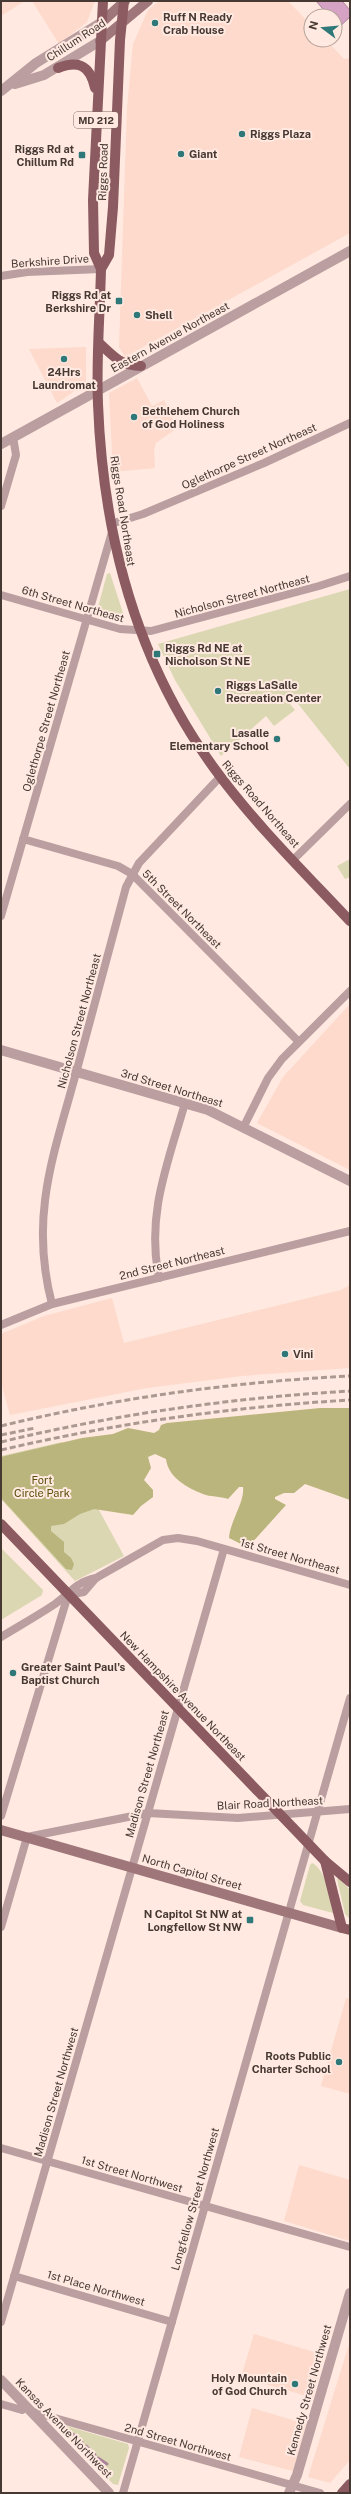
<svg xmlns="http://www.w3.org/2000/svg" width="351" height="2494" viewBox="0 0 351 2494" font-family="'Public Sans',sans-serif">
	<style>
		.built { fill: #fddacc }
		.green { fill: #dad7b2 }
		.forest { fill: #bab57c }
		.water { fill: #d6a2c3; stroke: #ab8298 }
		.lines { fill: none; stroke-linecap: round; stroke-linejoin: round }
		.stream { stroke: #ab8298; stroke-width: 3 }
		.minor { stroke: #ba9ea0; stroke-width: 8 }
		.tertiary { stroke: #ba9ea0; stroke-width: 10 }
		.secondary { stroke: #9f777b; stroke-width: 10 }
		.primary { stroke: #8b5b61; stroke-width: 10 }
		.rail { stroke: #ab9991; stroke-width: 3; stroke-dasharray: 6 3; stroke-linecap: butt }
		.poi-dot { fill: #2f7879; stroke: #ffe9e0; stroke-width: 1.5 }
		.labels { text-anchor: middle; stroke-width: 4; stroke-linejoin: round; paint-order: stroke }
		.shield { fill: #ffe9e0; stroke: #7e6d66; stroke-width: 1 }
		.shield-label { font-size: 10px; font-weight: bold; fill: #463832 }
		.poi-label { font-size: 11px; font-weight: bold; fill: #463832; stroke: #ffe9e0; text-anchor: start }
		.street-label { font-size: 11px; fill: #463832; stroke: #ffe9e0 }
		.park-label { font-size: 11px; fill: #58510d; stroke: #ffe9e0 }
	</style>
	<rect width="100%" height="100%" fill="#ffe9e0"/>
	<g class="built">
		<polygon points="1,1 25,1 1,16"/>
		<polygon points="32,1 95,1 87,22 59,44"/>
		<polygon points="159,1 288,1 311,25 311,40 326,40 344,59 350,58 350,233 125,357 119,347 127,108 133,44 148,10"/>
		<polygon points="86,347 86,383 57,403 29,349"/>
		<polygon points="137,378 152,406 164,400 177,428 156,443 154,450 155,468 113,472 109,393"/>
		<polygon points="350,1004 350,1170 257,1123 283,1077"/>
		<polygon points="350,1285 350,1368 242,1376 147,1388 10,1415 1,1383 1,1334 44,1316 112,1298 124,1343 341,1290"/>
		<polygon points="346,1998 350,1999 350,2094 321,2086"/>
		<polygon points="299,2165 350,2180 350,2241 284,2221"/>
		<polygon points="254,2334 324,2355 313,2398 241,2377"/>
		<polygon points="350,2341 350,2460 330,2483 308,2477"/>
		<polygon points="252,2408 306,2424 293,2471 239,2457"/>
	</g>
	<g class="green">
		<polygon points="110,573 124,616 121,621 101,616 97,611 107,574"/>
		<polygon points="350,589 350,769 291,695 286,699 295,710 274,726 266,716 221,756 175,680 158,644"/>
		<polygon points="350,859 350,877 345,879 337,866"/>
		<polygon points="62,1442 124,1556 75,1581 1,1499 1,1456"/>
		<polygon points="2,1549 43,1590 42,1595 1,1620"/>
		<path d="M312,1863c11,3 23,41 21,50l-30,-8 -3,-4 10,-36z"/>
		<polygon points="339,1878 350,1890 350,1919 345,1914 337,1879"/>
		<polygon points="63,2425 128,2444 129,2448 118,2485 113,2484 60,2429"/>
	</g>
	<path class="forest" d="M320,1408h30v92l-45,-16 -11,9h-10l-9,4v2l11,6 -36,40h-7l-14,-7c1,-17 16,-36 14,-51h-4l-11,12c-8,-3 -18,-2 -25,-5 -16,-6 -35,-17 -37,-35l-11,-5 -7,3 3,11 -7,12 9,10v7l-12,9 -8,9 -39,-6 -14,5 -16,10 -13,2v5l13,11v10l7,6 3,6 -2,6 -6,-1 -65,-71v-41l4,-1 77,-18 31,-4 15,-6 26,5 5,-3 2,-5 6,-2z"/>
	<polygon class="water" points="316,1 342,1 350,10 350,17 337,29 335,16 329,16"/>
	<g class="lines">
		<g class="stream">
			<polyline points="73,2434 82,2442"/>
			<polyline points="86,2446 95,2455"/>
			<polyline points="98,2458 107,2464"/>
		</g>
		<g class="minor">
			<polyline points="1,276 27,272 101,269"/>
			<polyline points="1,506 16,455 13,437"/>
			<polyline points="111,524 143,514 264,463 350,423"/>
			<polyline points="1,595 120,629 151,631 319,586 350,576"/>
			<polyline points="23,839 118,866 132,874 298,1041"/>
			<polyline points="293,860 350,804"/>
			<polyline points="1,916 112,532"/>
			<polyline points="244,1126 268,1078 282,1059 350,991"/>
			<path d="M159,1278c-13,-64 9,-115 26,-175"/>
			<path d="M52,1304c-24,-91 4,-155 27,-242 16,-58 31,-117 47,-175l13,-24 81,-86"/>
			<polyline points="1,1325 52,1304 350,1231"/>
			<polyline points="68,1595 84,1592 96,1578 163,1540 178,1538 197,1541 350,1585"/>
			<path d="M1,1637c18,-11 36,-21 54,-33 17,-12 19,-21 41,-26"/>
			<polyline points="1,1816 68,1595"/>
			<polyline points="1,1927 27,1837 148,1813 238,1818 350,1809"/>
			<polyline points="1,2148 350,2247"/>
			<polyline points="14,2276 172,2322"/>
			<polyline points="1,2322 224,1549"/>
			<polyline points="1,2404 22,2410"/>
			<polyline points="30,2411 320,2493"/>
			<polyline points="123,2493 350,1698"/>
		</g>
		<g class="tertiary">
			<polyline points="15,84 44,75 100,41"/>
			<polyline points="1,91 36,63 102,22"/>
			<polyline points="1,444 350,251"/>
			<polyline points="1,1050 208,1110 350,1181"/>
			<polyline points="1,2380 109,2493"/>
			<polyline points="289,2493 297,2475 350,2293"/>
		</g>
		<g class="secondary">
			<polyline points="102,22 125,1"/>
			<polyline points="100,41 148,1"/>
			<polyline points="1,1830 342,1928"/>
		</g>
		<g class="primary">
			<path d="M103,1l-10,199 1,53 7,16c-1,45 -5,90 -3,135 5,131 38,257 116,364 40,55 89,103 136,153"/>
			<path d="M58,68c20,-8 32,-3 37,20"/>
			<polyline points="101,269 109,255 113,207 120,40 124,1"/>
			<path d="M99,343c15,13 21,23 42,23"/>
			<polyline points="1,1524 325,1861 350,1882"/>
			<polyline points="325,1861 342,1928 350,1930"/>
			<polyline points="342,2493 350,2484"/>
		</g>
		<g class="rail">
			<path d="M1,1426c114,-28 232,-44 349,-50"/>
			<polyline points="1,1435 35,1428"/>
			<path d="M1,1442c115,-28 231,-44 349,-51"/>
			<path d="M1,1450c115,-27 231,-43 349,-50"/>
		</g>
	</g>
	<g class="poi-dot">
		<circle cx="155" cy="23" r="4"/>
		<circle cx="242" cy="134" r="4"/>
		<circle cx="181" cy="154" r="4"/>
		<rect x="78" y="151" width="8" height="8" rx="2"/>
		<rect x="115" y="297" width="8" height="8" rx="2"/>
		<circle cx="137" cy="315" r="4"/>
		<circle cx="64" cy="359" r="4"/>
		<circle cx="134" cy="417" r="4"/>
		<rect x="153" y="650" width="8" height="8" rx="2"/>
		<circle cx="218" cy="691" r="4"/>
		<circle cx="277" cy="739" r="4"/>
		<circle cx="285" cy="1354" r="4"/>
		<circle cx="13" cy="1673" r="4"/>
		<rect x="246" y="1916" width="8" height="8" rx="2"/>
		<circle cx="339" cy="2062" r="4"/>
		<circle cx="295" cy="2384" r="4"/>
	</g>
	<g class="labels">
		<rect class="shield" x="74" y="112" width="44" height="16" rx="3"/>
		<g class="shield-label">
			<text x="96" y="124">MD 212</text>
		</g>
		<g class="poi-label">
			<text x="163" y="21">Ruff N Ready<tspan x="163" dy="13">Crab House</tspan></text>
			<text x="250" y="138">Riggs Plaza</text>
			<text x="74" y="153" text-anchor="end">Riggs Rd at<tspan x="74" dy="13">Chillum Rd</tspan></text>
			<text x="189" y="158">Giant</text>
			<text x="111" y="299" text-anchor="end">Riggs Rd at<tspan x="111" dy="13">Berkshire Dr</tspan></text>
			<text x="145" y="319">Shell</text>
			<text x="64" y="376" text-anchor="middle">24Hrs<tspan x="64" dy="13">Laundromat</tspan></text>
			<text x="142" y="415">Bethlehem Church<tspan x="142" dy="13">of God Holiness</tspan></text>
			<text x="165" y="652">Riggs Rd NE at<tspan x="165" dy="13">Nicholson St NE</tspan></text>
			<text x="226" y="689">Riggs LaSalle<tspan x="226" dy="13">Recreation Center</tspan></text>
			<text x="269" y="737" text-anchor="end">Lasalle<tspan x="269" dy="13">Elementary School</tspan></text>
			<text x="293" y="1358">Vini</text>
			<text x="21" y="1671">Greater Saint Paul's<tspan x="21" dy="13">Baptist Church</tspan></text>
			<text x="242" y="1918" text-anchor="end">N Capitol St NW at<tspan x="242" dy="13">Longfellow St NW</tspan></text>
			<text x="331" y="2060" text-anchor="end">Roots Public<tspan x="331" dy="13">Charter School</tspan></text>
			<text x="287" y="2382" text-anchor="end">Holy Mountain<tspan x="287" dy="13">of God Church</tspan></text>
		</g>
		<g class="street-label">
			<text transform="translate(76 40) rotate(-33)" y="4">Chillum Road</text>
			<text transform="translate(103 172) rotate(-88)" y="4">Riggs Road</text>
			<text transform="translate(50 261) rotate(-4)" y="4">Berkshire Drive</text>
			<text transform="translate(170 337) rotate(-29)" y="4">Eastern Avenue Northeast</text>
			<text transform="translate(249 456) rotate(-24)" y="4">Oglethorpe Street Northeast</text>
			<text transform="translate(123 511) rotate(81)" y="4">Riggs Road Northeast</text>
			<text transform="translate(242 596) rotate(-15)" y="4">Nicholson Street Northeast</text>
			<text transform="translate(73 604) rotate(16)" y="4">6th Street Northeast</text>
			<text transform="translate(46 721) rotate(-74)" y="4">Oglethorpe Street Northeast</text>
			<text transform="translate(261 804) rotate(49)" y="4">Riggs Road Northeast</text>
			<text transform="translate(182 909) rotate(45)" y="4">5th Street Northeast</text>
			<text transform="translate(79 1021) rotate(-75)" y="4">Nicholson Street Northeast</text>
			<text transform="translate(172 1088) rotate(17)" y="4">3rd Street Northeast</text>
			<text transform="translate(172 1263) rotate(-14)" y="4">2nd Street Northeast</text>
			<text transform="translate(290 1556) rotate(16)" y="4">1st Street Northeast</text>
			<text transform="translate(183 1696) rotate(46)" y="4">New Hampshire Avenue Northeast</text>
			<text transform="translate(147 1774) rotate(-74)" y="4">Madison Street Northeast</text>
			<text transform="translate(270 1803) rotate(-3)" y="4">Blair Road Northeast</text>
			<text transform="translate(192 1872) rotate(16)" y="4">North Capitol Street</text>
			<text transform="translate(56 2092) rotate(-74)" y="4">Madison Street Northwest</text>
			<text transform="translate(132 2174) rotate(16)" y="4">1st Street Northwest</text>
			<text transform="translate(195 2199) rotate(-74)" y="4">Longfellow Street Northwest</text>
			<text transform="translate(96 2288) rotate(16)" y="4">1st Place Northwest</text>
			<text transform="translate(309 2390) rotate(-74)" y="4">Kennedy Street Northwest</text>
			<text transform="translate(64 2428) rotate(46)" y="4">Kansas Avenue Northwest</text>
			<text transform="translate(178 2442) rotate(16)" y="4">2nd Street Northwest</text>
		</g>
		<g class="park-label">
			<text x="42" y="1484">Fort<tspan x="42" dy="13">Circle Park</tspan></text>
		</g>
	</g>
	<rect width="351" height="2494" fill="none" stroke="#463832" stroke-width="4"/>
	<g transform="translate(323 28) rotate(286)"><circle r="19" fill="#ffe9e0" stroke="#b5a29a"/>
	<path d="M0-3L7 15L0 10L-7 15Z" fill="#2f7879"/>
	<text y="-6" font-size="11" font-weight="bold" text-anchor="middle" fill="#463832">N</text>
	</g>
</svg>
